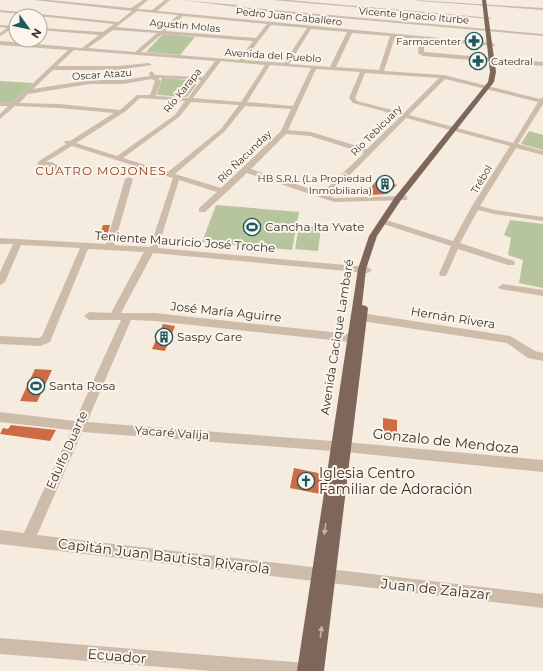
<svg xmlns="http://www.w3.org/2000/svg" width="543" height="671" viewBox="0 0 543 671" font-family="Montserrat,sans-serif">
	<style>
		.green { fill: #b6c59e }
		.building { fill: #cd6b44 }
		.lines { fill: none; stroke-linecap: round; stroke-linejoin: round }
		.minor { fill: #cebcaa; fill-rule: evenodd }
		.major { fill: #7e675a; fill-rule: evenodd }
		.oneway { fill: #c3b5aa }
		.labels { text-anchor: middle; stroke-width: 4; stroke-linejoin: round; paint-order: stroke }
		.far-street-label { font-size: 10px; fill: #3b302a; stroke: #fbf5ec }
		.far-poi-label { font-size: 10px; fill: #3b302a; stroke: #fbf5ec; text-anchor: end }
		.far-quarter-label { font-size: 12px; letter-spacing: 1px; fill: #903d1d; stroke: #fbf5ec }
		.poi-label { font-size: 12px; fill: #3b302a; stroke: #fbf5ec; text-anchor: start }
		.street-label { font-size: 12px; fill: #3b302a; stroke: #fbf5ec }
		.near-street-label { font-size: 14px; fill: #3b302a; stroke: #fbf5ec }
		.near-poi-label { font-size: 14px; fill: #3b302a; stroke: #fbf5ec; text-anchor: start }
	</style>
	<rect width="100%" height="100%" fill="#f5ebdf"/>
	<g class="green">
		<polygon points="163,34 195,37 180,55 146,52"/>
		<polygon points="162,78 199,81 187,97 157,95"/>
		<polygon points="0,81 33,83 12,103 0,102"/>
		<polygon points="529,131 543,135 543,150 521,144"/>
		<polygon points="216,205 299,212 292,250 202,242"/>
		<polygon points="510,220 543,224 543,288 519,283 523,260 508,255 511,238 504,235"/>
		<polygon points="299,225 321,227 318,251 295,249"/>
	</g>
	<g class="building">
		<polygon points="378,179 397,185 387,194 371,195 365,194"/>
		<polygon points="103,225 110,225 106,240 98,240"/>
		<polygon points="163,324 175,326 165,351 152,349"/>
		<polygon points="35,369 52,370 37,402 20,401"/>
		<polygon points="383,418 397,420 397,438 383,436"/>
		<polygon points="11,425 19,426 56,430 50,441 0,434 3,428 8,429"/>
		<polygon points="294,468 323,474 320,494 290,488"/>
	</g>
	<g class="lines">
		<g class="minor">
			<path d="M34,0h15l82,8 12,-8h5l-11,9 15,1 13,-10h5l-13,11 336,32 2,3 -71,-6v12l119,10v4l-120,-10 -5,-3 2,-14 -25,-2 -11,34 60,4 96,24 3,-2v7l-25,40 25,7v4l-27,-7 -36,58 15,4 48,7v4l-49,-7 -16,-4 -18,33 54,18 1,2 -1,2h-6l-50,-16 -12,27h-6l-1,-2 12,-28 -71,-23v-4h3l70,22 19,-35 38,-60 -104,-28 -77,78 6,2 69,-2h3v4l-73,2 -87,-29 -42,39h-6v-4l18,-16 -38,-12 -21,68 210,19 4,3 -4,3 -215,-20 -32,60h34l204,22 4,1 1,3 -1,3 -4,1 -204,-22 -24,-1 -44,102 258,20 198,18v12l-198,-20 -263,-20 -45,103 506,59v14l-543,-64v-14l24,3 47,-103 -71,-8v-10l75,9 46,-101h-32l-5,-4 5,-4 22,1 33,-61 -56,-3 -38,93 -10,4 -40,-2v-8l39,2 3,-2 38,-88 -59,-3 -16,37 -5,3v-13l13,-28h-13v-6l106,6 19,-65 4,-2 4,2 -19,66 36,2 23,-69 -101,-32 -26,16h6l10,6v4c-7,0 -8,-4 -14,-6 -4,-1 -7,1 -11,-2l2,-3 27,-17 -2,-2 1,-1h5l44,-28 -55,-5 -44,-2 -15,13v-5l8,-8h-8v-4l12,1 56,-53 -68,-5v-4l82,7 17,-13 -59,-5v-2l63,4 11,-8 -114,-12v-2l118,12 14,-11zM137,11l41,4 -18,16 -44,-4zM183,16l84,8 -11,14 -91,-7zM271,25l36,3 -23,35 -40,-3zM311,29l36,3 -17,35 -41,-3zM113,30l44,3 -22,19 -47,-4zM352,33l38,3 -11,34 -43,-3zM162,34l91,7 -14,19 -98,-8zM74,50l141,11 -12,16 -48,-2 -3,-4 -3,2 1,3 -27,4h-33l-57,9 20,-19h65l34,-5 -3,-2 -31,3h-61zM221,61l44,4 -24,37 -48,-4zM270,65l41,3 -18,38 -46,-4zM316,69l44,3 -11,26 4,5 48,13 -34,33 -56,-17 -23,-2zM365,73l74,5 -35,35 -47,-12 -2,-3zM158,78h1l42,2 -13,18 -32,-2 5,-15zM152,79l3,2 -5,14h-13l-17,15 -61,-6 -40,-1 9,-9 62,-10h33zM445,79l93,23 -25,41 -104,-28zM140,98l45,3 -10,14 -58,41 -41,-13 50,-32zM191,102l48,3 -18,24 -53,43 -45,-14 56,-41zM245,106l46,3 -10,22 -60,57 -46,-14 50,-43zM286,134l24,2 54,17 -42,40 -71,-24z"/>
			<polygon points="181,0 237,5 239,7 543,34 543,36 239,9 237,7"/>
			<polygon points="272,0 289,0 492,18 490,19"/>
			<polygon points="416,0 543,8 543,10 418,1"/>
			<polygon points="0,25 16,26 16,28 13,28 0,36 0,33 7,28 0,27"/>
			<polygon points="503,284 543,290 543,296 500,289 498,287"/>
			<polygon points="355,312 510,336 535,351 543,353 543,361 528,358 507,343 355,320 350,316"/>
			<polygon points="0,638 306,663 312,665 314,671 211,671 0,654"/>
		</g>
		<polygon class="major" points="482,0 486,0 496,72 494,82 401,200 377,236 366,269 362,305 366,306 368,308 324,671 297,671 358,269 369,236 395,197 488,82 490,72"/>
	</g>
	<defs><path id="oneway-solid" d="M-6-.8H1V-3.2L6.5 0L1 3.2V.8H-6Z"/></defs>
	<g class="oneway">
		<use href="#oneway-solid" transform="translate(325 529) rotate(98)"/>
		<use href="#oneway-solid" transform="translate(321 632) rotate(-83)"/>
	</g>
	<defs>
		<symbol id="pharmacy-ring" viewBox="-11 -11 22 22"><circle r="9.5" fill="#fbf5ec" stroke="#1c5960" stroke-width="1.5"/><path d="M-2-6h4v4h4v4h-4v4h-4v-4h-4v-4h4Z" fill="#1c5960"/></symbol>
		<symbol id="building-ring" viewBox="-11 -11 22 22"><circle r="9.5" fill="#fbf5ec" stroke="#1c5960" stroke-width="1.5"/><path d="M-4-6H4V6H1V3H-1V6H-4ZM-2.5-4.3h1.7v1.8h-1.7ZM.8-4.3h1.7v1.8H.8ZM-2.5-1h1.7V.8h-1.7ZM.8-1h1.7V.8H.8Z" fill="#1c5960"/></symbol>
		<symbol id="stadium-ring" viewBox="-11 -11 22 22"><circle r="9.5" fill="#fbf5ec" stroke="#1c5960" stroke-width="1.5"/><path d="M0-5a6.5 5 0 1 0 0 10a6.5 5 0 1 0 0-10ZM-3.5-1.8h7v3.6h-7Z" fill="#1c5960"/></symbol>
		<symbol id="church-ring" viewBox="-11 -11 22 22"><circle r="9.5" fill="#fbf5ec" stroke="#1c5960" stroke-width="1.5"/><path d="M-1.2-6h2.4v3.5h3.3v2.4h-3.3V6h-2.4V-.1h-3.3v-2.4h3.3Z" fill="#1c5960"/></symbol>
	</defs>
	<g fill-rule="evenodd">
		<use href="#pharmacy-ring" x="464" y="31" width="20" height="20"/>
		<use href="#pharmacy-ring" x="468" y="51" width="20" height="20"/>
		<use href="#building-ring" x="375" y="174" width="20" height="20"/>
		<use href="#stadium-ring" x="242" y="217" width="20" height="20"/>
		<use href="#building-ring" x="154" y="327" width="20" height="20"/>
		<use href="#stadium-ring" x="26" y="376" width="20" height="20"/>
		<use href="#church-ring" x="296" y="471" width="20" height="20"/>
	</g>
	<g class="labels">
		<g class="far-street-label">
			<text transform="translate(414 15) rotate(5)" y="4">Vicente Ignacio Iturbe</text>
			<text transform="translate(289 16) rotate(6)" y="4">Pedro Juan Caballero</text>
			<text transform="translate(185 25) rotate(5)" y="4">Agustín Molas</text>
			<text transform="translate(273 55) rotate(4)" y="4">Avenida del Pueblo</text>
			<text transform="translate(102 74) rotate(-4)" y="4">Oscar Atazu</text>
			<text transform="translate(182 90) rotate(-51)" y="4">Río Karapa</text>
			<text transform="translate(376 130) rotate(-45)" y="4">Río Tebicuary</text>
			<text transform="translate(244 156) rotate(-44)" y="4">Río Ñacunday</text>
			<text transform="translate(481 179) rotate(-59)" y="4">Trébol</text>
		</g>
		<g class="far-poi-label">
			<text x="461" y="45">Farmacenter</text>
			<text x="491" y="65" text-anchor="start">Catedral</text>
			<text x="372" y="182">HB S.R.L (La Propiedad<tspan x="372" dy="12">Inmobiliaria)</tspan></text>
		</g>
		<g class="far-quarter-label">
			<text x="101" y="175">CUATRO MOJONES</text>
		</g>
		<g class="poi-label">
			<text x="265" y="231">Cancha Ita Yvate</text>
			<text x="177" y="341">Saspy Care</text>
			<text x="49" y="390">Santa Rosa</text>
		</g>
		<g class="street-label">
			<text transform="translate(185 242) rotate(4)" y="4">Teniente Mauricio José Troche</text>
			<text transform="translate(226 312) rotate(6)" y="4">José María Aguirre</text>
			<text transform="translate(453 318) rotate(9)" y="4">Hernán Rivera</text>
			<text transform="translate(337 337) rotate(-81)" y="4">Avenida Cacique Lambaré</text>
			<text transform="translate(172 433) rotate(4)" y="4">Yacaré Valija</text>
			<text transform="translate(67 450) rotate(-66)" y="4">Edulfo Duarte</text>
		</g>
		<g class="near-street-label">
			<text transform="translate(446 441) rotate(6)" y="5">Gonzalo de Mendoza</text>
			<text transform="translate(164 556) rotate(7)" y="5">Capitán Juan Bautista Rivarola</text>
			<text transform="translate(436 589) rotate(6)" y="5">Juan de Zalazar</text>
			<text transform="translate(117 656) rotate(5)" y="5">Ecuador</text>
		</g>
		<g class="near-poi-label">
			<text x="319" y="478">Iglesia Centro<tspan x="319" dy="16">Familiar de Adoración</tspan></text>
		</g>
	</g>
	<g transform="translate(28 28) rotate(123)"><circle r="19" fill="#fbf5ec" stroke="#aea69e"/>
	<path d="M0-3L7 15L0 10L-7 15Z" fill="#1c5960"/>
	<text y="-6" font-size="11" font-weight="bold" text-anchor="middle" fill="#3b302a">N</text>
	</g>
</svg>
